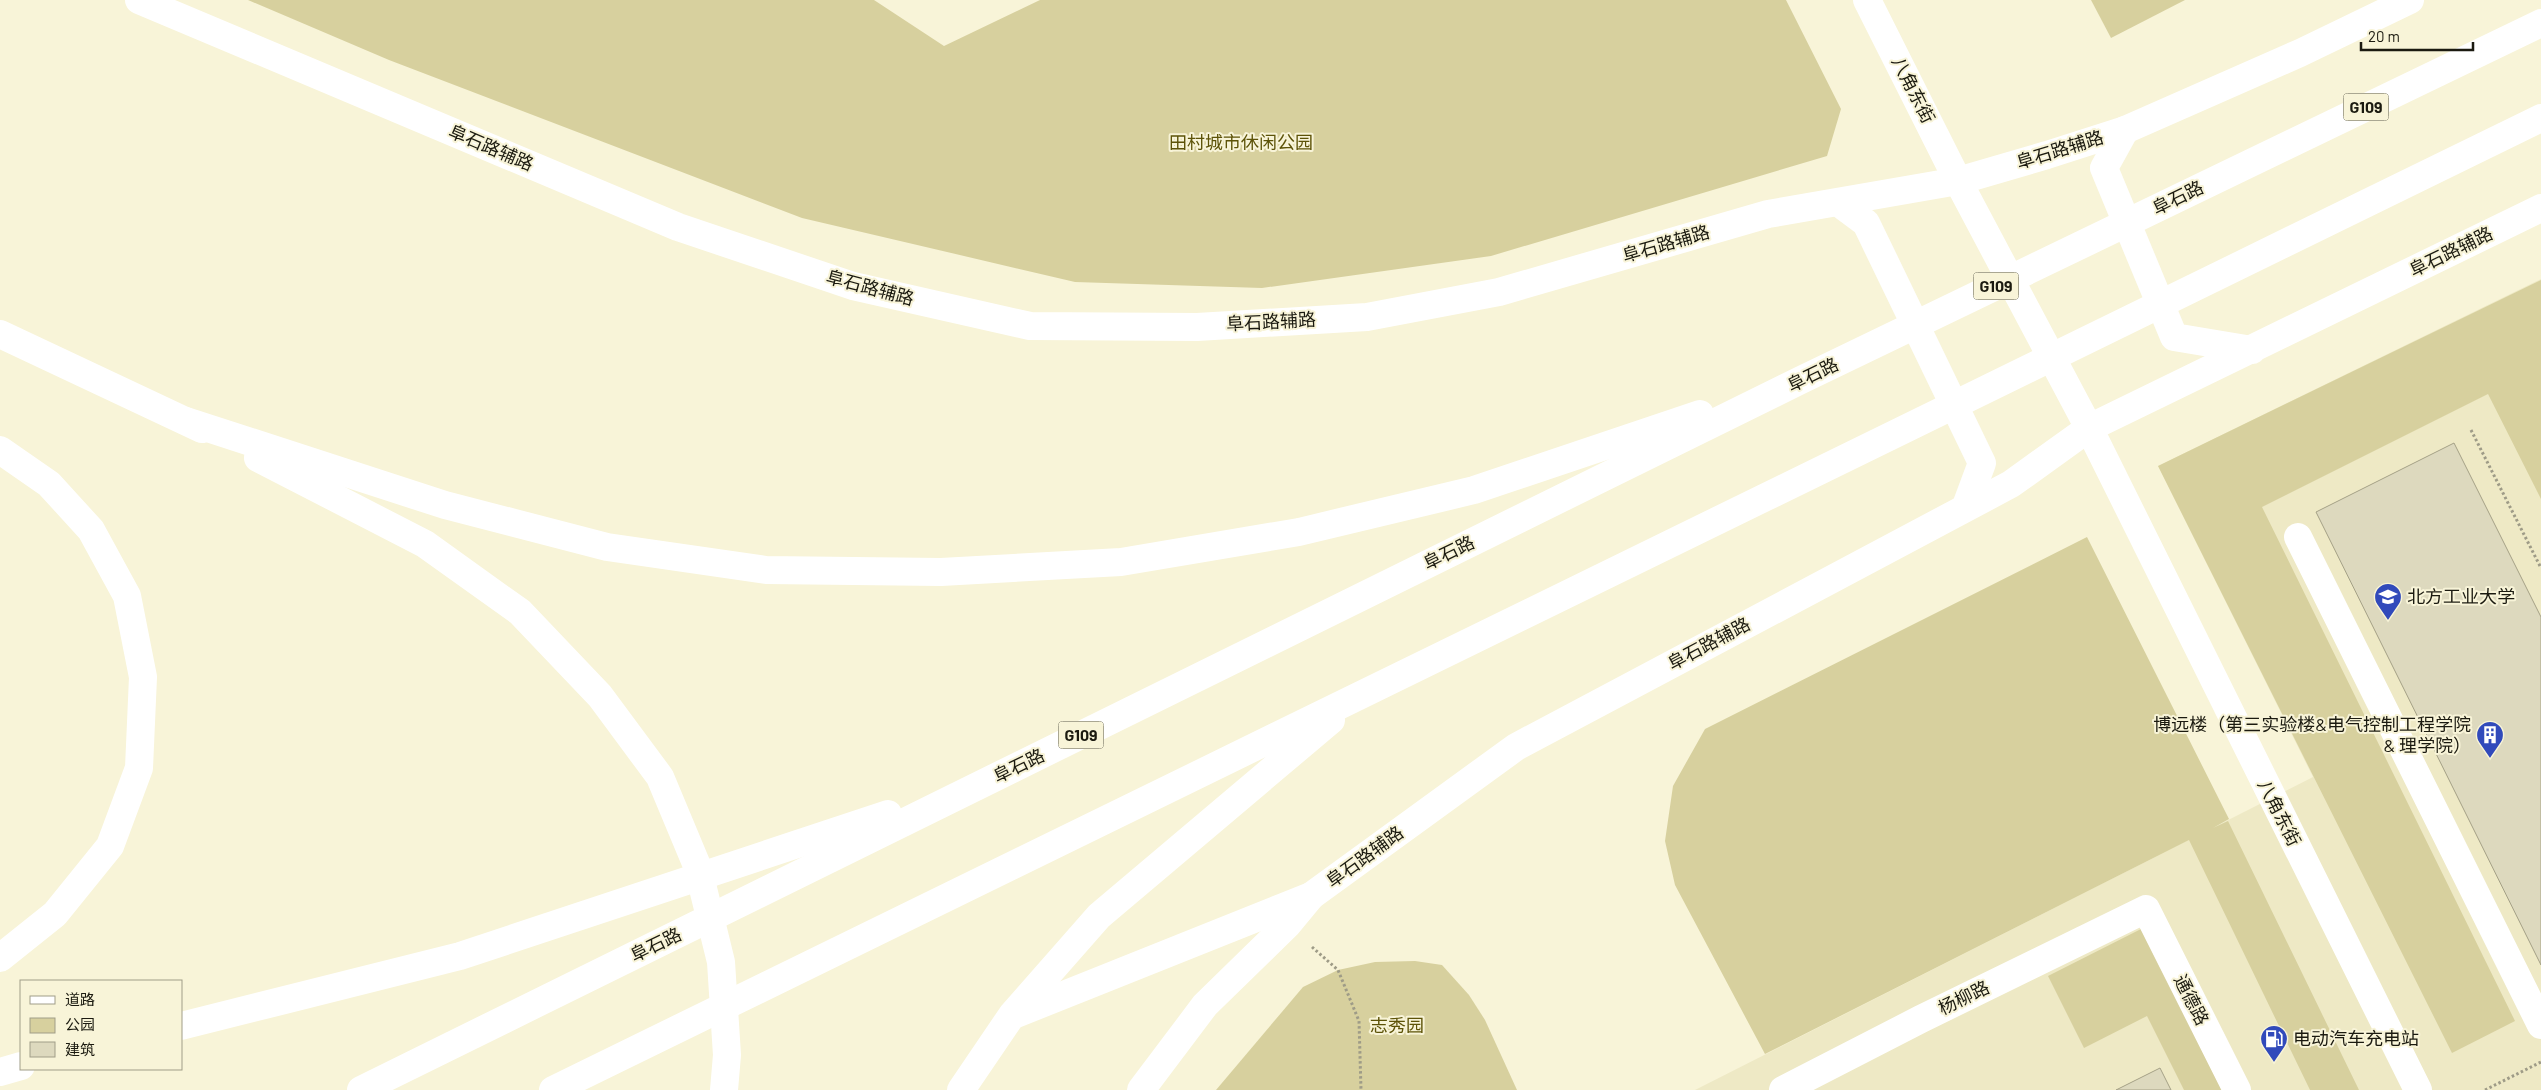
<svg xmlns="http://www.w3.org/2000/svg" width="2541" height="1090" viewBox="0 0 2541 1090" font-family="Barlow,'Noto Sans SC',sans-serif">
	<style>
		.built { fill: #eee9c5 }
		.green { fill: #d7d09e }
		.building { fill: #ddd9be; stroke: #a4a086 }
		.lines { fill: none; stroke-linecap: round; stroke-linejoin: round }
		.path { stroke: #9e9b87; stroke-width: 3; stroke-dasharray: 2.5 2.5; stroke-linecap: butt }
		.minor { stroke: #fff; stroke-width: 28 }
		.major { stroke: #fff; stroke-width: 28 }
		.highway { stroke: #fff; stroke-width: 28 }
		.labels { text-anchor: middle; stroke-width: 4; stroke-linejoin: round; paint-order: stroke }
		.shield { fill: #f8f4d8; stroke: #5d5b4c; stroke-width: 1 }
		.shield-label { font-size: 16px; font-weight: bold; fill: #1b1a10 }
		.street-label { font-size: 18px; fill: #1b1a10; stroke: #f8f4d8 }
		.park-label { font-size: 18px; fill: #5d5308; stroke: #f8f4d8 }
		.poi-label { font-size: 18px; fill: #1b1a10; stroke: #f8f4d8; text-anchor: start }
	</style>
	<rect width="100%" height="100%" fill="#f8f4d8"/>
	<polygon class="built" points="2541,279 2541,1090 1695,1090 2313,777 2158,466"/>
	<g class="green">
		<polygon points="248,0 874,0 944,46 1040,0 1786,0 1841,109 1827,156 1491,256 1262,288 1075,282 802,218 389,60"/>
		<polygon points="2091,0 2185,0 2111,38"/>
		<polygon points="2541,280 2541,499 2488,394 2262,507 2515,1021 2452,1053 2158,466"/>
		<polygon points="2087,537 2229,819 2213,828 2228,821 2359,1090 2310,1090 2189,840 1765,1054 1675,885 1665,841 1673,786 1705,729"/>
		<polygon points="2141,929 2222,1090 2184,1090 2147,1016 2084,1048 2048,976"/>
		<polygon points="1415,961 1442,965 1469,995 1485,1020 1517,1090 1216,1090 1303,987 1338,970 1375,962"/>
	</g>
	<g class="building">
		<polygon points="2454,443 2541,617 2541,965 2316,512"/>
		<polygon points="2160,1068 2171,1090 2116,1090"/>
	</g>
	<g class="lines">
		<g class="path">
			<polyline points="2471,430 2541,568"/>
			<polyline points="1312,947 1338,970 1359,1021 1361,1090"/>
			<polyline points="2485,1090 2541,1062"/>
		</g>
		<g class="minor">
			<polyline points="139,0 678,227 853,286 1030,326 1197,327 1367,317 1499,292 1768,214 1958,181 2047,155 2125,130 2300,53 2410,0"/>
			<polyline points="1867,0 1958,181 2089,428 2418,1090"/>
			<polyline points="2298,537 2541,1025"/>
			<polyline points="1783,1090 1921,1019 2146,909 2237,1090"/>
		</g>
		<g class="major">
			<polyline points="2125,130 2104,168 2174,337 2252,350"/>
			<polyline points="1839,203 1866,223 1982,463 1966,506"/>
			<polyline points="1141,1090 1205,1005 1287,925 1311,896 1516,747 2011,484 2089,428 2541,208"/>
		</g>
		<g class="highway">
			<polyline points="0,334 202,429"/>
			<polyline points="186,421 445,505 607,547 766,570 941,572 1121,562 1299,532 1474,490 1700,414"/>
			<polyline points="0,450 49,484 91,530 127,596 143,677 139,768 110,846 55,914 0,958"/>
			<polyline points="258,458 425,544 520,612 600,696 660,777 698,868 721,962 727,1055 724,1090"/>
			<polyline points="1016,1014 1311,896"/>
			<polyline points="181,1026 460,956 888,814"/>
			<polyline points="0,1072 21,1066"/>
			<polyline points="361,1090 1801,380 2541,23"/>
			<polyline points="553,1090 2541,118"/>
			<polyline points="961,1090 1012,1015 1099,916 1331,720"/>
		</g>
	</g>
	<defs>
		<symbol id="university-pin" viewBox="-11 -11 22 30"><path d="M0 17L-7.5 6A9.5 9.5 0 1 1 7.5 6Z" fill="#314abb" stroke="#f8f4d8"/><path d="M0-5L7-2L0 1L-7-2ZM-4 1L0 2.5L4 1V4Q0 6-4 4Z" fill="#fff"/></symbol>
		<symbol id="building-pin" viewBox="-11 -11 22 30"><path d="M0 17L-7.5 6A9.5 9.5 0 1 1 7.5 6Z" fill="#314abb" stroke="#f8f4d8"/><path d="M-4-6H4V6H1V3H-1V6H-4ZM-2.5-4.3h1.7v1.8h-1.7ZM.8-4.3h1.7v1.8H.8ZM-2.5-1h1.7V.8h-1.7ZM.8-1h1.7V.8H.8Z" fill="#fff"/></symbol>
		<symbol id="fuel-pin" viewBox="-11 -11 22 30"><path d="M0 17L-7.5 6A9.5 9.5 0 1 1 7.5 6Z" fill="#314abb" stroke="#f8f4d8"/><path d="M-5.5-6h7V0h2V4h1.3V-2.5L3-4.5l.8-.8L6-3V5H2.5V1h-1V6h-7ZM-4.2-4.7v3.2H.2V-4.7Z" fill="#fff"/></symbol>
	</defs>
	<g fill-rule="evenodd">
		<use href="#university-pin" x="2372" y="581" width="32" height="43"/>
		<use href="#building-pin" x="2474" y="719" width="32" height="43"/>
		<use href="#fuel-pin" x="2258" y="1023" width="32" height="43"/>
	</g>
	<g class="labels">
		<g class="shield">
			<rect x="2343.5" y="93.5" width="45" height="27" rx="4"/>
			<rect x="1973.5" y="272.5" width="45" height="27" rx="4"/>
			<rect x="1058.5" y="721.5" width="45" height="27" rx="4"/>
		</g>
		<g class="shield-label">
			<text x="2366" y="113">G109</text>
			<text x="1996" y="292">G109</text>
			<text x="1081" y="741">G109</text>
		</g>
		<g class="street-label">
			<text transform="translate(1913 90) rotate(63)" y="6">八角东街</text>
			<text transform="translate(491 148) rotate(23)" y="6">阜石路辅路</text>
			<text transform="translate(2060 150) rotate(-17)" y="6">阜石路辅路</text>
			<text transform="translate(2178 198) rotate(-26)" y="6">阜石路</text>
			<text transform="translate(1666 244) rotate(-16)" y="6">阜石路辅路</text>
			<text transform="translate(2451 252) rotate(-26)" y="6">阜石路辅路</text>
			<text transform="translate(870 288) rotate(15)" y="6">阜石路辅路</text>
			<text transform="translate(1271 322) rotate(-3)" y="6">阜石路辅路</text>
			<text transform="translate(1813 375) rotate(-26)" y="6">阜石路</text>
			<text transform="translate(1449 553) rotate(-26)" y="6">阜石路</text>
			<text transform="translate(1709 644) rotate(-28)" y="6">阜石路辅路</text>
			<text transform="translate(1019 766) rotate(-26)" y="6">阜石路</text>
			<text transform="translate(2279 813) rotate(63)" y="6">八角东街</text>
			<text transform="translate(1365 857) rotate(-36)" y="6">阜石路辅路</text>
			<text transform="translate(656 945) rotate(-26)" y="6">阜石路</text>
			<text transform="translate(1964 998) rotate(-26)" y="6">杨柳路</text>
			<text transform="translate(2191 1000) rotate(63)" y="6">通德路</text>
		</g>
		<g class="park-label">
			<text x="1241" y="149">田村城市休闲公园</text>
			<text x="1397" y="1032">志秀园</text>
		</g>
		<g class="poi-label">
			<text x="2407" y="603">北方工业大学</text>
			<text x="2471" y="731" text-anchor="end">博远楼（第三实验楼&amp;电气控制工程学院<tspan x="2471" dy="21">&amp; 理学院）</tspan></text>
			<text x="2293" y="1045">电动汽车充电站</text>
		</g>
	</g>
	<rect x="20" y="980" width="162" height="90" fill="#f8f4d8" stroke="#a09d88"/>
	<rect x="30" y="996" width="25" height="8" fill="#ffffff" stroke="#a09d88"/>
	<text x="65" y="1005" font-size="15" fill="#1b1a10">道路</text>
	<rect x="30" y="1018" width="25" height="15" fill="#d7d09e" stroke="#a09d88"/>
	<text x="65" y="1030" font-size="15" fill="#1b1a10">公园</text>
	<rect x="30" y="1042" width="25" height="15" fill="#ddd9be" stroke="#a09d88"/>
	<text x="65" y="1055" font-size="15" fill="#1b1a10">建筑</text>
	<path d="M2361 42v8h112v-8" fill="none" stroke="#1b1a10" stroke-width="2.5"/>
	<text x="2368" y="42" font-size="15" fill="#1b1a10" stroke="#f8f4d8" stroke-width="4" paint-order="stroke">20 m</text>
</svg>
